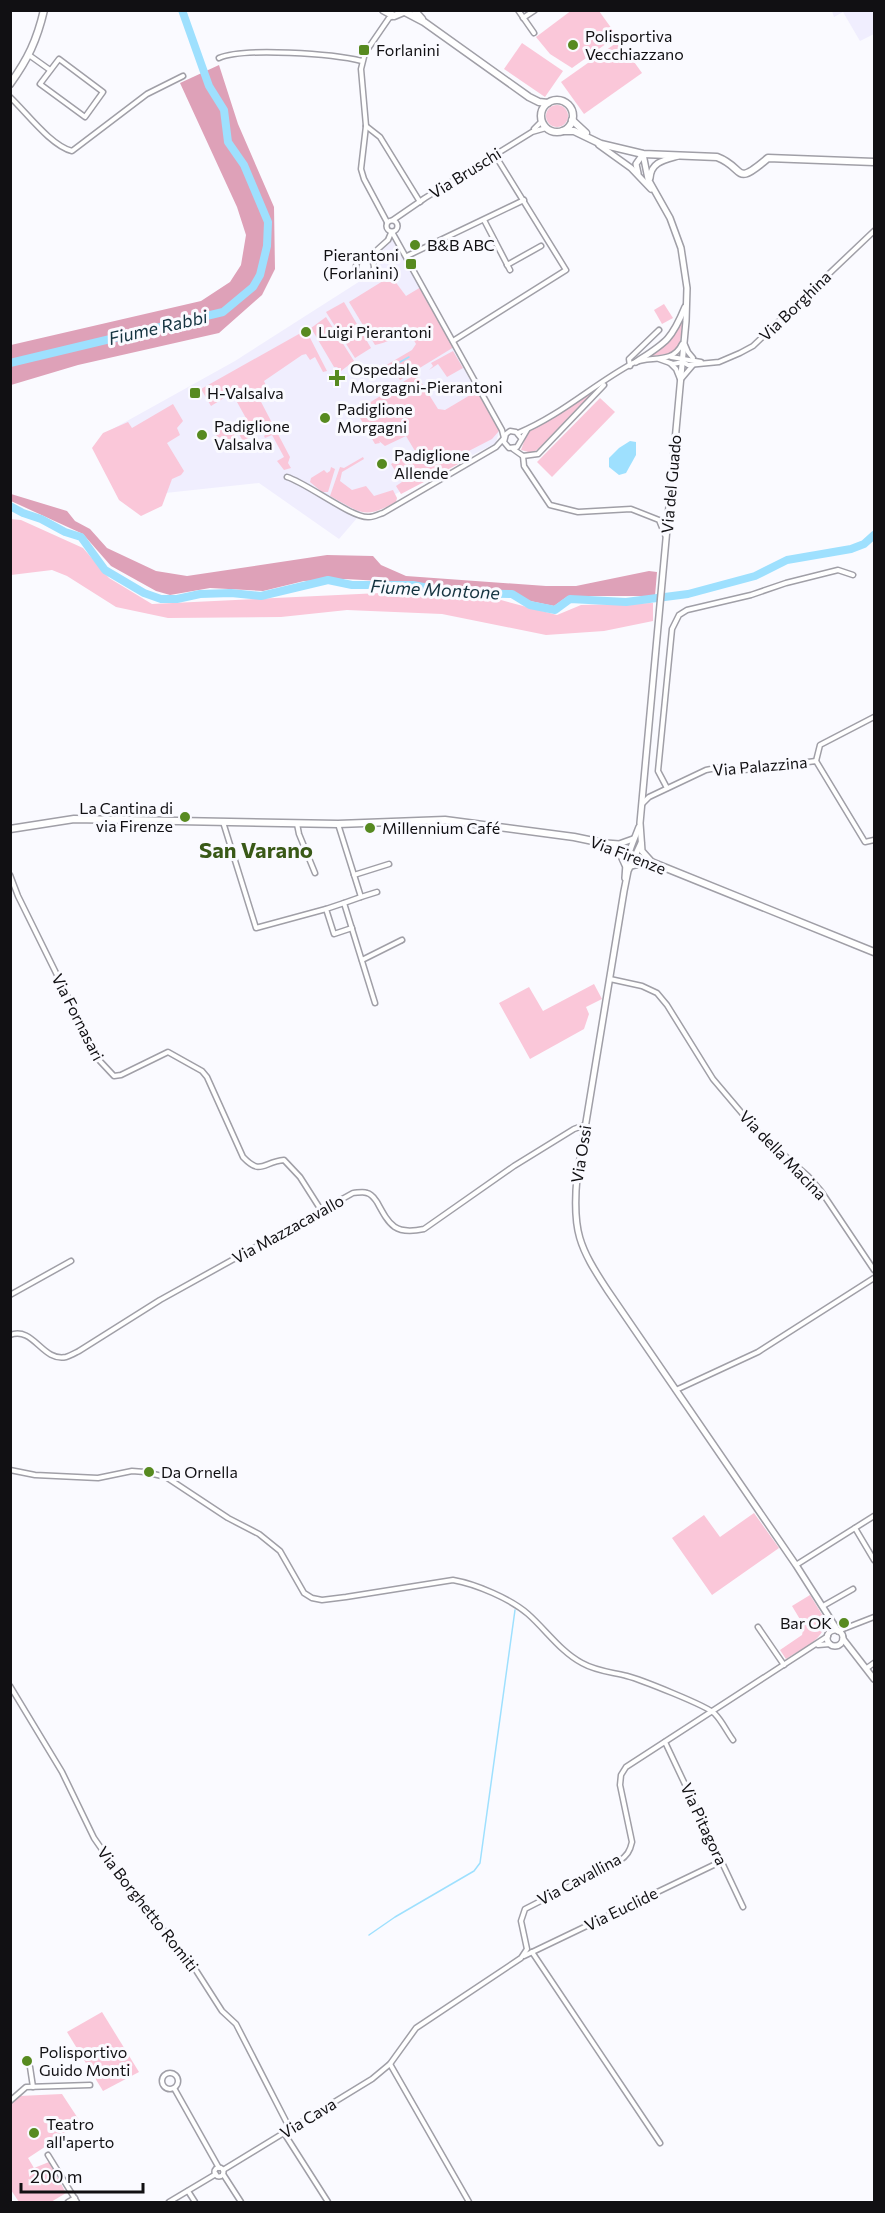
<svg xmlns="http://www.w3.org/2000/svg" width="885" height="2213" viewBox="0 0 885 2213" font-family="Commissioner,sans-serif">
	<style>
		.built { fill: #f0eefe }
		.green { fill: #fac7d9 }
		.forest { fill: #dea1b8 }
		.water { fill: #9ee0fe }
		.lines { fill: none; stroke-linecap: round; stroke-linejoin: round }
		.stream { stroke: #9ee0fe; stroke-width: 1.5 }
		.river { stroke: #9ee0fe; stroke-width: 8 }
		.minor-casing { stroke: #a09fa7; stroke-width: 7 }
		.tertiary-casing { stroke: #a09fa7; stroke-width: 8 }
		.secondary-casing { stroke: #a09fa7; stroke-width: 9 }
		.primary-casing { stroke: #a09fa7; stroke-width: 9 }
		.minor { stroke: #fff; stroke-width: 4 }
		.tertiary { stroke: #fff; stroke-width: 5 }
		.secondary { stroke: #fff; stroke-width: 6 }
		.primary { stroke: #fff; stroke-width: 6 }
		.poi-dot { fill: #578a20; stroke: #fafaff; stroke-width: 2 }
		.labels { text-anchor: middle; stroke-width: 6; stroke-linejoin: round; paint-order: stroke }
		.poi-label { font-size: 16px; fill: #111013; stroke: #fafaff; text-anchor: start }
		.street-label { font-size: 16px; fill: #111013; stroke: #fafaff }
		.water-label { font-size: 18px; font-style: italic; fill: #143340; stroke: #fafaff }
		.district-label { font-size: 22px; font-weight: bold; fill: #395917; stroke: #fafaff }
	</style>
	<rect width="100%" height="100%" fill="#fafaff"/>
	<g class="built">
		<polygon points="832,11 874,11 874,34 860,41 843,12 834,17"/>
		<polygon points="391,234 499,431 496,443 364,510 339,539 259,483 156,494 109,431 235,361 379,269 379,255"/>
	</g>
	<g class="green">
		<polygon points="572,10 599,11 617,36 572,68 550,54 536,37"/>
		<polygon points="619,41 642,73 584,114 561,82"/>
		<polygon points="522,43 563,71 545,97 504,69"/>
		<circle cx="557" cy="116" r="11"/>
		<path d="M391,276l15,20 15,-9 33,60 -54,33 -6,-9 -8,-1 -3,-3 29,-17 4,-6 -5,-9c-9,-1 -25,8 -36,10l-26,-43z"/>
		<polygon points="344,302 371,348 355,358 326,312"/>
		<polygon points="664,304 673,318 662,324 654,310"/>
		<polygon points="326,317 354,361 341,371 337,367 334,367 311,328"/>
		<path d="M683,318l-3,25 -6,10 -28,4c18,-11 27,-21 37,-39z"/>
		<polygon points="306,330 327,371 323,372 315,357 310,360 306,354 302,355 264,381 269,393 260,400 290,457 288,463 291,468 284,470 277,461 284,457 272,435 265,438 264,436 266,434 262,427 257,430 258,432 243,441 233,424 236,422 237,424 247,420 232,393 211,406 201,389"/>
		<polygon points="453,351 463,368 447,377 438,364 429,370 433,366 431,363"/>
		<polygon points="416,374 438,409 445,410 477,391 499,431 492,439 461,455 464,461 401,494 396,486 402,482 391,464 415,451 406,436 385,446 379,441 380,443 375,444 356,411"/>
		<polygon points="596,390 538,449 532,453 521,450 527,433"/>
		<polygon points="600,398 615,412 552,477 537,462"/>
		<polygon points="173,404 183,421 177,428 180,435 167,443 184,471 181,475 172,479 162,506 141,516 119,500 92,448 103,433 128,422 132,428"/>
		<polygon points="227,424 235,435 233,437 238,445 230,450 228,446 226,447 224,445 225,443 222,438 217,437 216,434"/>
		<path d="M363,457l1,2 -22,13 -2,9 12,9 14,-4 8,10 19,-6 4,8 -1,4c-33,18 -34,11 -66,-6l10,-29 4,1z"/>
		<polygon points="331,467 335,469 328,492 322,492 310,482 311,478 324,470 327,473 330,471"/>
		<polygon points="10,519 21,520 83,548 109,578 152,604 401,592 501,600 557,615 581,605 653,603 653,621 604,631 546,635 442,614 347,610 281,617 168,618 116,607 67,576 52,570 11,575"/>
		<polygon points="594,984 602,999 586,1007 589,1014 584,1029 530,1059 499,1003 529,987 543,1011"/>
		<polygon points="754,1513 779,1548 712,1595 672,1538 704,1515 720,1537"/>
		<path d="M810,1595l16,26c-3,20 -25,28 -40,38l-6,-9 22,-15 2,-9 -12,-20z"/>
		<polygon points="102,2012 139,2072 103,2091 67,2032"/>
		<polygon points="62,2094 81,2123 28,2158 34,2168 49,2162 66,2193 51,2202 19,2202 11,2190 10,2104 19,2096"/>
	</g>
	<g class="forest">
		<polygon points="219,65 238,124 274,207 275,269 262,295 219,333 78,365 11,385 11,345 201,301 230,282 241,265 246,235 237,207 180,83"/>
		<polygon points="11,494 67,511 75,521 90,529 107,548 156,571 187,576 327,555 373,556 381,565 406,576 546,586 576,586 649,571 657,572 655,596 568,596 554,606 530,601 511,591 451,588 417,583 345,579 304,581 263,591 210,588 170,595 156,591 111,566 83,534 11,501"/>
	</g>
	<polygon class="water" points="630,441 636,442 636,455 626,473 619,475 609,467 609,458 619,448"/>
	<g class="lines">
		<g class="stream">
			<polyline points="400,362 409,357"/>
			<polyline points="387,369 396,364"/>
			<polyline points="369,1935 395,1917 474,1871 480,1863 515,1610"/>
		</g>
		<g class="river">
			<polyline points="10,363 223,312 253,287 260,275 267,246 268,222 244,165 228,142 224,110 209,86 182,10"/>
			<polyline points="10,506 23,513 41,519 65,532 81,537 105,570 144,593 161,599 177,599 200,594 231,593 261,596 328,580 352,585 413,585 455,593 512,594 530,605 555,610 570,599 626,602 688,594 755,576 787,560 851,549 864,544 874,535"/>
		</g>
		<defs>
			<g id="minor">
				<polyline points="518,10 534,33"/>
				<polyline points="523,18 535,10"/>
				<polyline points="29,55 50,70"/>
				<path d="M219,58c25,-11 115,-4 143,3"/>
				<polygon points="59,59 103,92 85,117 40,84"/>
				<path d="M10,97c16,15 41,49 62,54l75,-57 36,-18"/>
				<polyline points="366,126 380,137 420,202"/>
				<polyline points="534,129 542,121"/>
				<polyline points="393,220 425,198 532,132 546,128"/>
				<polyline points="484,220 510,270"/>
				<circle cx="392" cy="226" r="5.5"/>
				<polyline points="387,222 364,179 361,169 366,126 361,69 365,53 389,18 394,16"/>
				<polyline points="392,232 502,430 504,438"/>
				<polyline points="407,256 524,200"/>
				<polyline points="368,258 388,240 391,233"/>
				<circle cx="365" cy="267" r="9"/>
				<polyline points="507,265 541,246"/>
				<polyline points="453,341 566,270 495,155"/>
				<polyline points="685,345 688,352 693,358"/>
				<polyline points="671,357 701,362"/>
				<polyline points="659,359 673,364 683,362 688,365 719,362 740,353 753,346 874,231"/>
				<polyline points="670,363 676,369 680,379"/>
				<polyline points="630,366 629,359 659,330"/>
				<polyline points="682,378 693,365"/>
				<path d="M518,433c42,-17 76,-49 115,-70 17,-8 39,2 49,-19"/>
				<polyline points="521,438 516,432 510,431 506,434 504,442 509,448 517,447 527,430"/>
				<polyline points="513,449 523,456 538,454 604,385"/>
				<polyline points="523,456 524,466 550,505 578,512 631,509 659,520 665,535"/>
				<path d="M287,477c20,6 66,42 82,40 5,0 10,-3 14,-4l113,-66 8,-9"/>
				<polyline points="816,761 820,745 874,717"/>
				<polyline points="667,788 658,771 672,629 679,615 687,610 751,595 786,583 838,570 853,575"/>
				<polyline points="643,803 649,797 706,770 721,767 736,771 816,761 865,842 874,840"/>
				<polyline points="223,822 256,928 326,909"/>
				<polyline points="297,824 299,834 315,873"/>
				<polyline points="338,824 361,897 377,892"/>
				<path d="M10,875l8,21 81,164 15,16 7,-1 47,-23 34,19 5,6 36,80c18,19 20,5 41,3l16,17 21,33"/>
				<polyline points="354,875 389,864"/>
				<polyline points="361,897 344,903 375,1003"/>
				<polyline points="344,903 326,909 334,934 352,928"/>
				<polyline points="362,960 402,940"/>
				<polyline points="610,979 642,986 657,993 667,1005 713,1079 757,1131 808,1176 821,1191 874,1270"/>
				<polyline points="10,1295 71,1261"/>
				<path d="M10,1335c24,-9 32,27 56,22 4,-1 9,-4 13,-6l81,-51 193,-107c4,0 10,-2 14,0 5,1 7,5 10,9 13,24 18,33 47,27l90,-63 60,-37 11,-4"/>
				<polyline points="676,1390 758,1352 874,1278"/>
				<path d="M10,1470l25,5 63,3 34,-7 13,1 21,5 62,41 31,16 21,17 24,42 8,5 10,2 24,-3 107,-17c23,4 58,19 75,34 18,16 33,38 54,49 14,8 29,9 45,13 12,3 81,30 88,38 7,7 12,18 18,26"/>
				<polyline points="855,1528 874,1560"/>
				<polyline points="796,1565 874,1516"/>
				<polyline points="823,1606 853,1589"/>
				<polyline points="758,1627 784,1665"/>
				<polyline points="838,1631 874,1617"/>
				<polyline points="818,1645 830,1644"/>
				<polyline points="867,1668 874,1663"/>
				<polyline points="10,1686 62,1772 94,1838 133,1894 190,1961 222,2011 236,2024 290,2129"/>
				<polyline points="665,1742 743,1907"/>
				<polyline points="532,1952 660,2143"/>
				<polyline points="524,1956 722,1861"/>
				<polyline points="390,2064 469,2202"/>
				<polyline points="30,2067 33,2087"/>
				<circle cx="170" cy="2081" r="8"/>
				<polyline points="174,2088 219,2168"/>
				<polyline points="10,2101 26,2087 90,2085"/>
				<polyline points="284,2133 328,2202"/>
				<polyline points="48,2155 77,2202"/>
				<circle cx="219" cy="2172" r="4.5"/>
				<path d="M223,2170l149,-91 18,-15 26,-36 105,-70 6,-9 -6,-28 4,-12 94,-48c8,-5 11,-10 13,-19l-12,-57 1,-10 5,-8 202,-131"/>
				<polyline points="223,2174 241,2202"/>
				<polyline points="188,2191 195,2202"/>
				<polyline points="68,2202 75,2198"/>
				<polyline points="169,2202 216,2174"/>
			</g>
			<g id="tertiary">
				<polyline points="599,145 631,168 651,189"/>
				<polyline points="643,154 648,179 670,218 681,248 687,288 686,321 640,823 642,851 651,861"/>
				<polyline points="638,173 636,164 643,154"/>
				<path d="M650,178c1,-16 14,-18 28,-22"/>
				<path d="M636,362c29,-19 35,-21 49,-55"/>
				<polyline points="606,843 619,844 633,839"/>
				<path d="M641,843l-13,28 -4,20 -47,286c-5,54 2,70 31,114l188,274 42,66"/>
				<polyline points="610,848 621,856 625,865"/>
				<polyline points="631,866 643,863 653,864"/>
				<path d="M625,878c0,-19 7,-33 14,-51"/>
				<circle cx="835" cy="1638" r="8"/>
				<polyline points="843,1639 874,1679"/>
			</g>
			<g id="secondary">
				<polyline points="383,10 394,16 406,11"/>
				<polyline points="414,10 422,19"/>
				<polyline points="405,12 424,22 529,97 539,102 548,103"/>
				<path d="M10,84c18,-25 27,-44 34,-74"/>
				<circle cx="557" cy="116" r="16"/>
				<polyline points="572,120 586,133"/>
				<path d="M563,131h11l27,13 42,10 74,3c29,11 16,31 51,1l106,4"/>
			</g>
			<polyline id="primary" points="10,829 74,819 338,824 445,820 574,837 598,842 619,849 874,952"/>
		</defs>
		<use href="#minor" class="minor-casing"/>
		<use href="#tertiary" class="tertiary-casing"/>
		<use href="#secondary" class="secondary-casing"/>
		<use href="#primary" class="primary-casing"/>
		<use href="#minor" class="minor"/>
		<use href="#tertiary" class="tertiary"/>
		<use href="#secondary" class="secondary"/>
		<use href="#primary" class="primary"/>
	</g>
	<g class="poi-dot">
		<circle cx="573" cy="45" r="6"/>
		<rect x="358" y="44" width="12" height="12" rx="3"/>
		<circle cx="415" cy="245" r="6"/>
		<rect x="405" y="258" width="12" height="12" rx="3"/>
		<circle cx="306" cy="332" r="6"/>
		<path d="M334 369h6v6h6v6h-6v6h-6v-6h-6v-6h6z"/>
		<rect x="189" y="387" width="12" height="12" rx="3"/>
		<circle cx="325" cy="418" r="6"/>
		<circle cx="202" cy="435" r="6"/>
		<circle cx="382" cy="464" r="6"/>
		<circle cx="185" cy="817" r="6"/>
		<circle cx="370" cy="828" r="6"/>
		<circle cx="149" cy="1472" r="6"/>
		<circle cx="844" cy="1623" r="6"/>
		<circle cx="27" cy="2061" r="6"/>
		<circle cx="34" cy="2133" r="6"/>
	</g>
	<g class="labels">
		<g class="poi-label">
			<text x="585" y="42">Polisportiva<tspan x="585" dy="18">Vecchiazzano</tspan></text>
			<text x="376" y="56">Forlanini</text>
			<text x="427" y="251">B&amp;B ABC</text>
			<text x="399" y="261" text-anchor="end">Pierantoni<tspan x="399" dy="18">(Forlanini)</tspan></text>
			<text x="318" y="338">Luigi Pierantoni</text>
			<text x="350" y="375">Ospedale<tspan x="350" dy="18">Morgagni-Pierantoni</tspan></text>
			<text x="207" y="399">H-Valsalva</text>
			<text x="337" y="415">Padiglione<tspan x="337" dy="18">Morgagni</tspan></text>
			<text x="214" y="432">Padiglione<tspan x="214" dy="18">Valsalva</tspan></text>
			<text x="394" y="461">Padiglione<tspan x="394" dy="18">Allende</tspan></text>
			<text x="173" y="814" text-anchor="end">La Cantina di<tspan x="173" dy="18">via Firenze</tspan></text>
			<text x="382" y="834">Millennium Café</text>
			<text x="161" y="1478">Da Ornella</text>
			<text x="832" y="1629" text-anchor="end">Bar OK</text>
			<text x="39" y="2058">Polisportivo<tspan x="39" dy="18">Guido Monti</tspan></text>
			<text x="46" y="2130">Teatro<tspan x="46" dy="18">all'aperto</tspan></text>
		</g>
		<g class="street-label">
			<text transform="translate(465 173) rotate(-32)" y="6">Via Bruschi</text>
			<text transform="translate(795 306) rotate(-44)" y="6">Via Borghina</text>
			<text transform="translate(671 484) rotate(-85)" y="6">Via del Guado</text>
			<text transform="translate(760 766) rotate(-5)" y="6">Via Palazzina</text>
			<text transform="translate(628 855) rotate(21)" y="6">Via Firenze</text>
			<text transform="translate(78 1017) rotate(63)" y="6">Via Fornasari</text>
			<text transform="translate(581 1154) rotate(-81)" y="6">Via Ossi</text>
			<text transform="translate(783 1155) rotate(46)" y="6">Via della Macina</text>
			<text transform="translate(288 1229) rotate(-29)" y="6">Via Mazzacavallo</text>
			<text transform="translate(704 1824) rotate(65)" y="6">Via Pitagora</text>
			<text transform="translate(579 1879) rotate(-28)" y="6">Via Cavallina</text>
			<text transform="translate(148 1909) rotate(52)" y="6">Via Borghetto Romiti</text>
			<text transform="translate(621 1909) rotate(-26)" y="6">Via Euclide</text>
			<text transform="translate(308 2118) rotate(-31)" y="6">Via Cava</text>
		</g>
		<g class="water-label">
			<text transform="translate(158 328) rotate(-13)" y="6">Fiume Rabbi</text>
			<text transform="translate(435 590) rotate(3)" y="6">Fiume Montone</text>
		</g>
		<g class="district-label">
			<text x="256" y="858">San Varano</text>
		</g>
	</g>
	<rect width="885" height="2213" fill="none" stroke="#111013" stroke-width="24"/>
	<path d="M21 2183v9h122v-9" fill="none" stroke="#111013" stroke-width="3"/>
	<text x="30" y="2183" font-size="18" fill="#111013" stroke="#fafaff" stroke-width="4.5" paint-order="stroke">200 m</text>
</svg>
